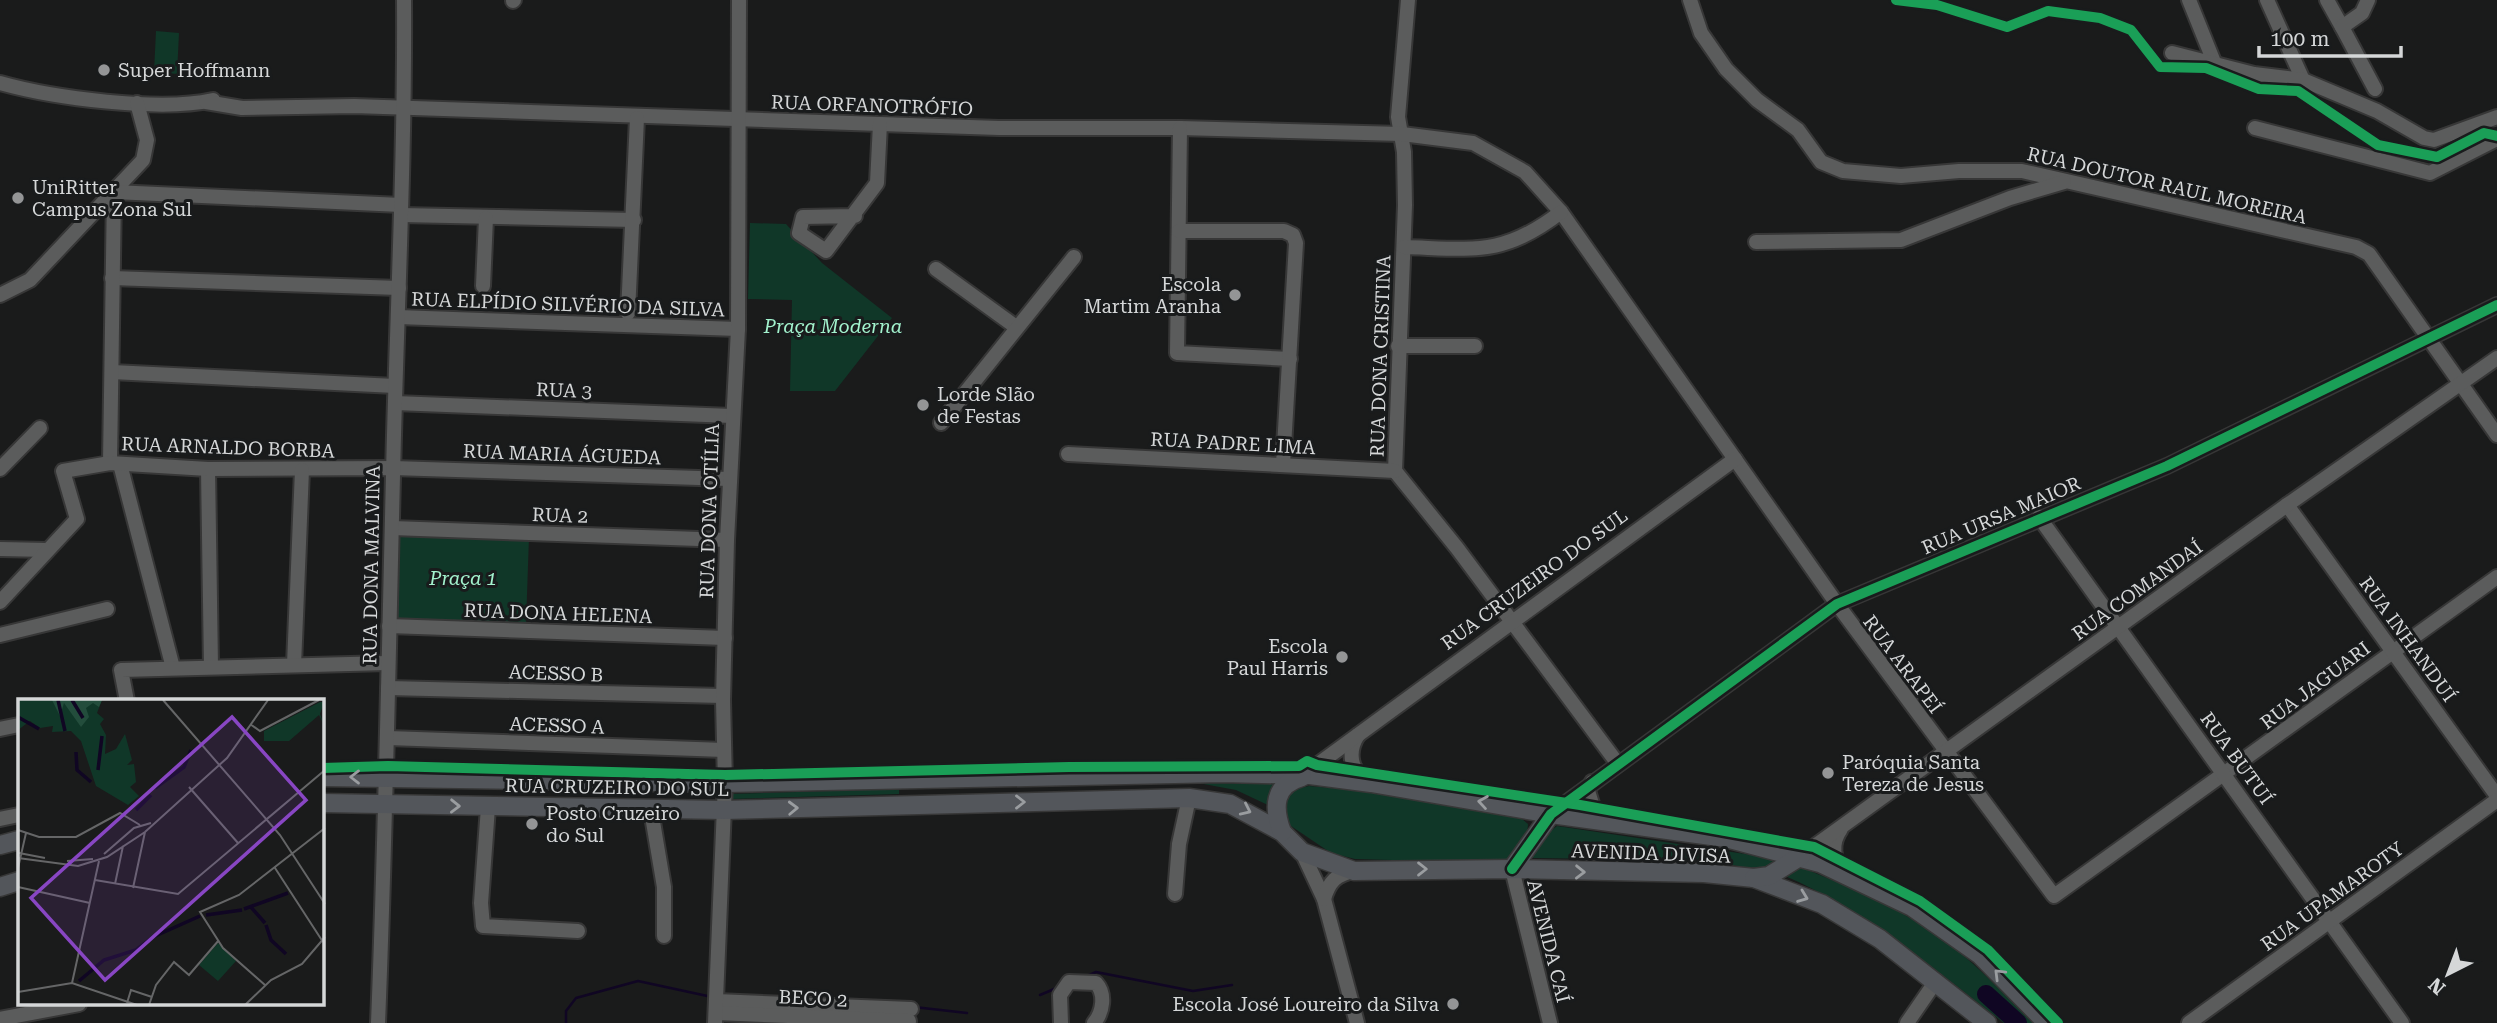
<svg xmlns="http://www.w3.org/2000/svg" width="2497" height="1023" viewBox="0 0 2497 1023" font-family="'Roboto Serif',serif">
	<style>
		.green { fill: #103728 }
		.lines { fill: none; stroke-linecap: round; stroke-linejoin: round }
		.stream { stroke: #100623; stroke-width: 2.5 }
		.river { stroke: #100623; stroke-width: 18 }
		.minor-casing { stroke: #373737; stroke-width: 18 }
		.major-casing { stroke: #373737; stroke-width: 21 }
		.minor { stroke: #5b5c5c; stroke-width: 14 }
		.major { stroke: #53565b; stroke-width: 18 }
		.cycleway-casing { stroke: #191b1c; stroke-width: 15 }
		.cycleway { stroke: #1a9f57; stroke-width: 10 }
		.oneway { stroke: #9a9da0 }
		.poi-dot { fill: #949596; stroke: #191b1c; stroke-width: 2.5 }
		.labels { text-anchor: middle; stroke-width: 6; stroke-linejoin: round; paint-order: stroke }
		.poi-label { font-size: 19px; fill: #d5d7d8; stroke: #191b1c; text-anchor: start }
		.street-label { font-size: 19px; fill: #d5d7d8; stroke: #191b1c }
		.park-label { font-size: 19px; font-style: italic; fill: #a3f3ce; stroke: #191b1c }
		.inset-river { fill: none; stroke: #100623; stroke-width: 3.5 }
		.inset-road { fill: none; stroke: #656667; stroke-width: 2 }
		.view { fill: #8846c3; fill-opacity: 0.15; stroke: #8846c3; stroke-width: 3.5 }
		.inset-edge { fill: none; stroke: #d5d7d8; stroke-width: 3.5 }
	</style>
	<rect width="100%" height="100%" fill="#1a1b1b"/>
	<g class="green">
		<polygon points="156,31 179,33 177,74 154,72"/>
		<polygon points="750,223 786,224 822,263 892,318 835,391 790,391 792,300 748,299"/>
		<polygon points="400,531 529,537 526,624 396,619"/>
		<polygon points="1198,783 1278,784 1270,806 1236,790"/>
		<path d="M1309,786l67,6 146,27 6,5c0,15 -14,31 -26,39l-147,-4 -24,-6 -46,-31c-3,-22 1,-32 24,-36z"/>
		<polygon points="899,789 899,794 731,799 731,794"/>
		<polygon points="1557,826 1772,858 1775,861 1774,865 1759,870 1706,860 1530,858 1546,835"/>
		<path d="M1800,867c61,24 123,51 172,96 21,19 41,40 61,60h-8l-39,-34 -4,8 30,26h-8c-70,-54 -137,-112 -219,-147z"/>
	</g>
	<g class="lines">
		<g class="stream">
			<polyline points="1896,0 1937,5 2007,27 2048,11 2100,18 2131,30 2160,67 2204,68"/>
			<polyline points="2210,70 2259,89 2298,91 2378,145 2437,157 2484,133 2491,135"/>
			<polyline points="1085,977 1096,972 1193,991 1232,985"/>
			<polyline points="1040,995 1059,987"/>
			<polyline points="914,1007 967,1013"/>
			<polyline points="566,1023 566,1011 576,998 638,981 712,997"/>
		</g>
		<polyline class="river" points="1986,994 2018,1023"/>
		<defs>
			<g id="minor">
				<polyline points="1408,0 1398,117 1404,152 1405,205 1395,471 1457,548 1618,764"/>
				<polyline points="1690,0 1701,33 1726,69 1757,100 1798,130 1821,162 1843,171 1901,176 1959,171 2022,171 2356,247 2369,254 2497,435"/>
				<polyline points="2189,0 2214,62"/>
				<polyline points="2267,0 2303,80"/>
				<polyline points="2327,0 2342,27"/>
				<polyline points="2368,0 2362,13 2342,27 2375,89"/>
				<polyline points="513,1 514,0"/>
				<polyline points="2172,53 2254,74 2303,80 2377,111 2424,138 2434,140 2497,117"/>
				<path d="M0,83c53,15 160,29 213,17"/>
				<polyline points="206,102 242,108 354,106 999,128 1180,128 1402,134 1473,143 1525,172 1561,212 1837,604 2054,896 2497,577"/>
				<polyline points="1180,128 1177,353 1290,359"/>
				<polyline points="2255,128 2430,173 2497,139"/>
				<polyline points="401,215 634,220"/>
				<polyline points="855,216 803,217 799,233 826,251 877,183 880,124"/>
				<polyline points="1179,231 1284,231 1293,235 1296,243 1283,464"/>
				<polyline points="1756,242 1901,240 2010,198 2064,182"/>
				<path d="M1404,247c69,2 99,10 157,-35"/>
				<polyline points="936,269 1016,327"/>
				<polyline points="112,278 399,288"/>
				<polyline points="483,286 486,218"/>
				<polyline points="0,295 30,280 143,160 147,140 137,103"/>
				<polyline points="628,313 637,118"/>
				<polyline points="398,317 738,329"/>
				<polyline points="1398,346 1475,346"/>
				<polyline points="112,372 395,386"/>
				<polyline points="395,403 732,416"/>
				<polyline points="941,423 1074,257"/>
				<polyline points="1068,454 1395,471"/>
				<polyline points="110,463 114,192 401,205"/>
				<polyline points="120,464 173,668"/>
				<polyline points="0,469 40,428"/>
				<polyline points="208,469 211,667"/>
				<polyline points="2287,505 2497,796"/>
				<polyline points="2039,517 2402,1023"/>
				<polyline points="392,528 727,540"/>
				<polyline points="0,549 47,550"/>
				<polyline points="0,602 77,519 63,471 110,463 208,469 393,468 729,479"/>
				<polyline points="389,626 725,638"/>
				<polyline points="0,635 107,609"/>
				<polyline points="294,665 302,470"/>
				<polyline points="388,688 723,696"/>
				<polyline points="127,701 121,670 388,663"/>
				<polyline points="0,729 19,725"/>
				<path d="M1358,735c-11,17 -8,37 11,47"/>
				<polyline points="388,738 724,750"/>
				<polyline points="1310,775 1317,765 1735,459"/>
				<polyline points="1592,782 1588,791 1593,807 1609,819"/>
				<polyline points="488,807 481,903 483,926 578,931"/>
				<polyline points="651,810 664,887 664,936"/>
				<polyline points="1551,814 1837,604 2167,466 2497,305"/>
				<polyline points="0,819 19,815"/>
				<path d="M1841,829c-10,14 -9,31 4,43"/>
				<polyline points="1302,852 1324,899 1357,1023"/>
				<polyline points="1801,856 2287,505 2497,358"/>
				<polyline points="1512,869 1550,1023"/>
				<polyline points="1175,894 1179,844 1189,798"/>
				<path d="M1324,899c5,-17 12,-25 30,-28"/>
				<polyline points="716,1001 911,1009"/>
				<polyline points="716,1013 909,1021"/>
				<polyline points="0,1019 79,1004"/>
				<path d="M378,1023c8,-196 11,-392 16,-588 4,-145 11,-290 10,-435"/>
				<polyline points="715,1023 725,783 723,700 727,540 738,329 739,0"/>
				<path d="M1061,1023l-1,-28 9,-13 27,1c10,11 7,29 -2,40"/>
				<polyline points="1907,1023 1936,981"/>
				<polyline points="2189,1023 2497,800"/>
			</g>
			<g id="major">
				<polyline points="322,777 725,783 1223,773 1310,775 1371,783 1551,814 1726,838 1820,863 1912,907 1980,955 2047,1023"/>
				<polyline points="322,803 724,810 1189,798 1230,804 1282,832 1302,852 1354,871 1512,869 1704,873 1754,878 1822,904 1880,939 1987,1023"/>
				<path d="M1282,832c-9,-24 -9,-47 20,-55"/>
				<polyline points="0,845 19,840"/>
				<polyline points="1512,869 1551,814"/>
				<polyline points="1754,878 1769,876 1801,856"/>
				<polyline points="0,887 19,881"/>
			</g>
		</defs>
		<use href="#minor" class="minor-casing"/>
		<use href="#major" class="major-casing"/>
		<use href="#minor" class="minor"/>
		<use href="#major" class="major"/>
		<defs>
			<g id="cycleway">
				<polyline points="1896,0 1937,5 2007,27 2048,11 2100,18 2131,30 2160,67 2206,68 2259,89 2298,91 2378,145 2437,157 2484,133 2497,136"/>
				<polyline points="322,768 388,766 725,775 1069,767 1299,766 1307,761 1317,765 1580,805 1814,847 1920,901 1988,950 2058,1023"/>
				<polyline points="1512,869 1551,814 1837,604 2167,466 2497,305"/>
			</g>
		</defs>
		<use href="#cycleway" class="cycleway-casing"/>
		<use href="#cycleway" class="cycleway"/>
	</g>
	<defs><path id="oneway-chevron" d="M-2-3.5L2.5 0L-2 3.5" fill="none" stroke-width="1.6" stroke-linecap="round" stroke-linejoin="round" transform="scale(1.75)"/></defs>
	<g class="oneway">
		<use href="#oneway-chevron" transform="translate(355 777) rotate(180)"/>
		<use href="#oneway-chevron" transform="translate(1020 802)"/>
		<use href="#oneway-chevron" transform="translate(1483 802) rotate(-171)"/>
		<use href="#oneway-chevron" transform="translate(455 806) rotate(1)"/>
		<use href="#oneway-chevron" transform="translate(793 808) rotate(-2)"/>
		<use href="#oneway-chevron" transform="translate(1246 810) rotate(25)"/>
		<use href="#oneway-chevron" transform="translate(1422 869)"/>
		<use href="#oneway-chevron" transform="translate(1580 872) rotate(1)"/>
		<use href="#oneway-chevron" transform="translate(1803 897) rotate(21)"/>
		<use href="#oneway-chevron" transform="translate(1999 974) rotate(-135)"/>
	</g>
	<g class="poi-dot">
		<circle cx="104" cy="70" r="7"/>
		<circle cx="18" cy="198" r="7"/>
		<circle cx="1235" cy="295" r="7"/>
		<circle cx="923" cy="405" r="7"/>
		<circle cx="1342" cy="657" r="7"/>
		<circle cx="1828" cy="773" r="7"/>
		<circle cx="532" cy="824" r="7"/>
		<circle cx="1453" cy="1004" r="7"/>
	</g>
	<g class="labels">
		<g class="poi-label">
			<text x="118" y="77">Super Hoffmann</text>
			<text x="32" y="194">UniRitter<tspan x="32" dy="22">Campus Zona Sul</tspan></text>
			<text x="1221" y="291" text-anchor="end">Escola<tspan x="1221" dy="22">Martim Aranha</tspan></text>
			<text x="937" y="401">Lorde Slão<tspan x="937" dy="22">de Festas</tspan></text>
			<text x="1328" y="653" text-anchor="end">Escola<tspan x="1328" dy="22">Paul Harris</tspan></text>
			<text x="1842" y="769">Paróquia Santa<tspan x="1842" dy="22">Tereza de Jesus</tspan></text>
			<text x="546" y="820">Posto Cruzeiro<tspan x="546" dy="22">do Sul</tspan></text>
			<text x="1439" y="1011" text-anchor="end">Escola José Loureiro da Silva</text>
		</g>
		<g class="street-label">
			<text transform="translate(872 105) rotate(2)" y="7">RUA ORFANOTRÓFIO</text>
			<text transform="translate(2167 185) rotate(13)" y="7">RUA DOUTOR RAUL MOREIRA</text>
			<text transform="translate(568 304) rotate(2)" y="7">RUA ELPÍDIO SILVÉRIO DA SILVA</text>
			<text transform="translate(1380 356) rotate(-88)" y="7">RUA DONA CRISTINA</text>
			<text transform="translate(564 390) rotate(2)" y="7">RUA 3</text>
			<text transform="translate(1233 443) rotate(3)" y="7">RUA PADRE LIMA</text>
			<text transform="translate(228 447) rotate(2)" y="7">RUA ARNALDO BORBA</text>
			<text transform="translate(562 454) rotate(2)" y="7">RUA MARIA ÁGUEDA</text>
			<text transform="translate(709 511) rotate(-88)" y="7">RUA DONA OTÍLIA</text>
			<text transform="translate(560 515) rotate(2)" y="7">RUA 2</text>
			<text transform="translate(2001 515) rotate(-23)" y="7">RUA URSA MAIOR</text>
			<text transform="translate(371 565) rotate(-89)" y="7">RUA DONA MALVINA</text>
			<text transform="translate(1534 579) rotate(-36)" y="7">RUA CRUZEIRO DO SUL</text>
			<text transform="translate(2137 590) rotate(-36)" y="7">RUA COMANDAÍ</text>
			<text transform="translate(558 613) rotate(2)" y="7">RUA DONA HELENA</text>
			<text transform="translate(2408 639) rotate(54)" y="7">RUA INHANDUÍ</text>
			<text transform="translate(1903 664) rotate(53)" y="7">RUA ARAPEÍ</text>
			<text transform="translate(556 673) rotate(2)" y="7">ACESSO B</text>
			<text transform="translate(2315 685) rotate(-37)" y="7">RUA JAGUARI</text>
			<text transform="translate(557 725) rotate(2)" y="7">ACESSO A</text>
			<text transform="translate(2237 758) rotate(54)" y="7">RUA BUTUÍ</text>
			<text transform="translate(617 787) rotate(1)" y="7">RUA CRUZEIRO DO SUL</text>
			<text transform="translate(1651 853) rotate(2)" y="7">AVENIDA DIVISA</text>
			<text transform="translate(2332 896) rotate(-36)" y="7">RUA UPAMAROTY</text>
			<text transform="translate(1549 941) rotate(76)" y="7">AVENIDA CAÍ</text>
			<text transform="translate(813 998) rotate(3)" y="7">BECO 2</text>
		</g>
		<g class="park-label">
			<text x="833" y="333">Praça Moderna</text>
			<text x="463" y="585">Praça 1</text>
		</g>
	</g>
	<g transform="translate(18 699)">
		<rect width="306" height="306" fill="#1a1b1b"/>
		<path d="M0,1h84l-5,13 7,6 -4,5 6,11 -1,19 11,-5 9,-15 7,26 -5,5 7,-1 2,18 -6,5 9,9 -11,9 -32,-19 -15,-45 -10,-10 -19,1 1,-6 -13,2 -10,-7 -12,9zM302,3h4l-4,12 4,11 -5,-10 -30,26h-25v-10zM200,244l18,18 -18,20 -19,-16z" fill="#103728"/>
		<path d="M34,1h50l-3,7 -6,-4 -7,5 3,9 -8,10 -17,-24 -4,13z" fill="#234d3c"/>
		<path class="inset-river" d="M40,1l7,31M54,1l11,18M0,18l21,12M58,53l1,18 14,12M80,71l4,-34M137,89l29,-21 7,-17M118,111l15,-15M232,207l15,17M226,210l44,-16M188,216l36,-5M248,226l5,15 15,14M61,282l25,-21 32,-10 17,-13 47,-21"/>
		<path class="inset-road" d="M145,1l117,135 45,69M232,25l10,7 59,-31M171,88l49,56M0,131l21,7h37l44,-24 20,12M1,154l26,5M86,155l30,-26 17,-5M0,159l60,8 29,-9 38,-25 82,-74 41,-58M49,162l26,-2M0,169l8,-35M257,169l48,74M77,181l83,14 147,-124M97,185l8,-38M0,188l72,16M115,189l12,-56M54,284l27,-122M247,286l-42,-37 -23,-36 39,-17 86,-67M0,293l54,-9 65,22M109,304l4,-13 21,7M131,306l7,-20 18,-23 15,13 30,-35M227,306l26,-25 31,-16 23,-27"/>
		<path class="view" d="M214,18l74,83 -201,180 -74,-82z"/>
		<rect width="306" height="306" class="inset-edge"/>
	</g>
	<g transform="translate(2448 974) rotate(222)" stroke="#191b1c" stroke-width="5" paint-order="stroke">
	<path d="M0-5L12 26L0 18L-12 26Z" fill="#d5d7d8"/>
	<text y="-10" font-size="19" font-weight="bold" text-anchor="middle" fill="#d5d7d8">N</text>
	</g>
	<path d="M2259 46v10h142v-10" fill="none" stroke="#d5d7d8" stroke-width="3.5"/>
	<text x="2270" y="46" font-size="21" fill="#d5d7d8" stroke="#191b1c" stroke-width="5" paint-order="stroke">100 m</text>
</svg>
